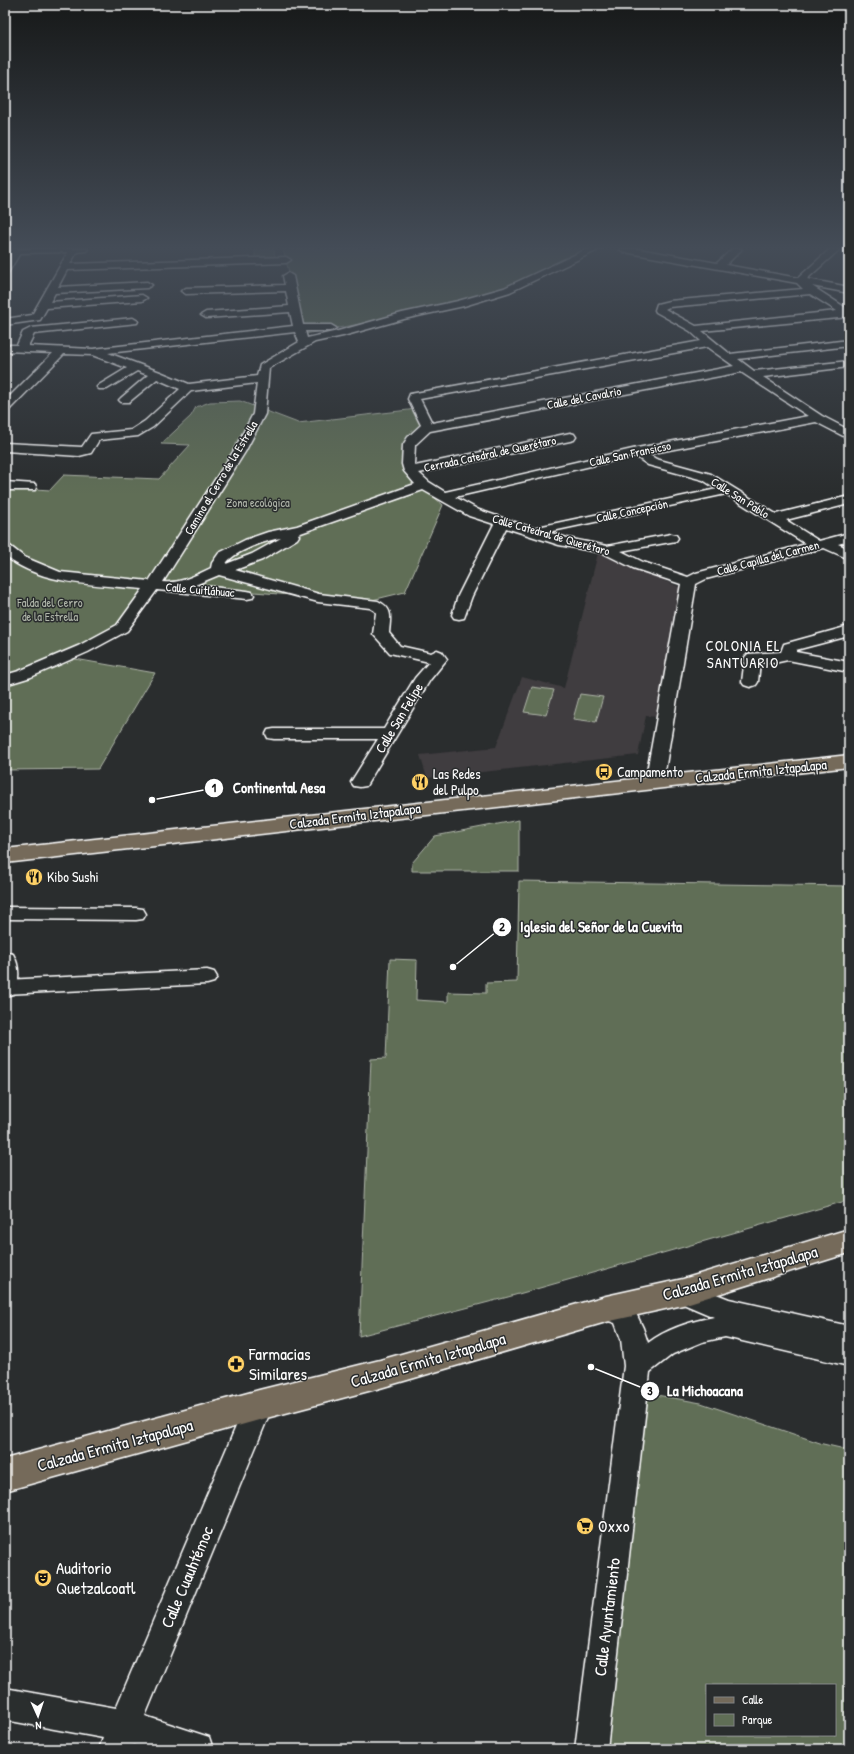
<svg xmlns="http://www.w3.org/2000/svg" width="854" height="1754" viewBox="0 0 854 1754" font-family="'Patrick Hand',sans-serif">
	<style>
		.built { fill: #3f3c3f }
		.green { fill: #606e56; stroke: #b0b6aa; fill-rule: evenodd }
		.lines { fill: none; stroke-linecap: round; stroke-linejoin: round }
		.minor-casing { stroke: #fff; stroke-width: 3 }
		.tertiary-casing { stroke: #fff; stroke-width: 3 }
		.primary-casing { stroke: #fff; stroke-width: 3 }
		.minor { fill: #2a2d2e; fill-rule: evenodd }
		.tertiary { fill: #2a2d2e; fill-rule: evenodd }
		.primary { fill: #746a5a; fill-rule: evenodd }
		.labels { text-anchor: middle; stroke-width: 3; stroke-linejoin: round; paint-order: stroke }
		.far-street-label { font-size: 12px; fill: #fff; stroke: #2a2d2e }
		.far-park-label { font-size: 12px; fill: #b0b6aa; stroke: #2a2d2e }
		.street-label { font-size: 14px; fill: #fff; stroke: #2a2d2e }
		.poi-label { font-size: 14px; fill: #fff; stroke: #2a2d2e; text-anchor: start }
		.neighbourhood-label { font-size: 15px; letter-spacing: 1px; fill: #fff; stroke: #2a2d2e }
		.near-street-label { font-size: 17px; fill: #fff; stroke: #2a2d2e }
		.near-poi-label { font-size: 17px; fill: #fff; stroke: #2a2d2e; text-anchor: start }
		.leader { fill: none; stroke: #fff; stroke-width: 1.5 }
		.callout-dot { fill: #fff; stroke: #2a2d2e; stroke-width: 1.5 }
		.mark-label { font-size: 12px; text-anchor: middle; font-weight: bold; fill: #111 }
		.callout-label { font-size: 15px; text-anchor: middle; font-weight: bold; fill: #fff; stroke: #2a2d2e; stroke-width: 3; stroke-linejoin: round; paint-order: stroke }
	</style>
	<rect width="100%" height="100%" fill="#2a2d2e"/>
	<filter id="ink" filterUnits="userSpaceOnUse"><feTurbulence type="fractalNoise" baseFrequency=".025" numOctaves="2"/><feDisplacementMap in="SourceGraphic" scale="8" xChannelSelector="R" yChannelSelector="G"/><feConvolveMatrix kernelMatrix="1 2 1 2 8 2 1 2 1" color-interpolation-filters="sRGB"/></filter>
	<g filter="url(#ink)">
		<polygon class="built" points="598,553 682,588 658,717 646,716 638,755 427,778 420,755 496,747 522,677 564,688"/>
		<g class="green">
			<polygon points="274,249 275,258 255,259 255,250"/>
			<polygon points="283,249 604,249 506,288 387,319 305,334"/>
			<polygon points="240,401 298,423 417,409 423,424 403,470 443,505 405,592 368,601 152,584 125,623 28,670 5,676 5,487 50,490 64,475 159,479 190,445 161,444 191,416 196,407 210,402"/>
			<polygon points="75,659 155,673 98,769 5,770 5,684"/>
			<polygon points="532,687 554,690 546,715 524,712"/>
			<polygon points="580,694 603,697 596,722 573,719"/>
			<polygon points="519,820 519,871 412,871 412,863 435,836"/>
			<polygon points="519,881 849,886 849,1200 508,1297 359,1336 371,1059 386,1058 390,959 417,960 416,1000 448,1002 448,992 486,993 486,983 517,982"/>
			<path d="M640,1392l61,11 122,41 26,6v299h-249zM707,1685h128v50h-128z"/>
		</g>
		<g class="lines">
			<defs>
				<g id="minor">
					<polygon points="13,249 88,249 86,251 77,252 70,264 286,257 291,260 286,263 67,270 58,287 147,282 152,285 147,288 55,293 50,302 142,295 147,298 142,301 47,308 40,320 5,325 5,319 32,315 68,252 20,253 8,273 5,274 5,263"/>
					<path d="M587,249h13l-90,43 -46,14 -60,13 -61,17 -28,6 -46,26 -4,46 -20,38 -82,130c17,2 33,-7 48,-14l1,-5 7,-10 26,-13 23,-8 29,-6 118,-42 -11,-13 -2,-7 1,-19 5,-8 13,-12 -13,-26 2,-5 291,-53 -11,-10 -34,-19 -1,-2 2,-6 12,-3 134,-12 -6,-6 -173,-31 -5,-3h20l78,14 15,-14h10l-16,16 72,13 32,-29h10l-33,30 42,8v6l-37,-7 37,24v7l-147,14 28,23 119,-14v6l-111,13 16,12 95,-10v6l-86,10 59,39 27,14v9l-33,-17 -168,32 8,5 55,15 65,40 73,-18v8l-63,16 33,21 30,-8v8l-11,3 11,5v10l-25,-11 -118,31 -10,5 -33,199 -3,4 -6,1 -6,-1 -3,-4 36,-199 -48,-16 -30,-15 -44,-8 -53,-17 -34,68 -8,22 -5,1 -5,-1 -2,-3 6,-19 36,-72 -25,-8 -46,-26 -125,44 1,2 -2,3 -35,21 -27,10 84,24 59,7c16,8 12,17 11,32l11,13 31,7 6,-3 5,2 5,7 -17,21 -64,106 -6,1 -6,-1 -3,-4 27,-43h-104l-6,-1 -2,-4 2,-4 6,-1h110l31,-51 14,-16 -39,-9 -17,-19 3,-21 -1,-2 -5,-3 -52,-6 -99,-27 -24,10 52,6 5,1 2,3 -2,3 -5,1 -90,-9 -30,41 -39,21 -57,25 -26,8v-10l14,-4 59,-25 39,-21 26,-36c-46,-5 -100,-3 -138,-33v-11l5,1 14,11 36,15 89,9 84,-129 20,-38 4,-31 -66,8 -38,36 -15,9 -39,4 -8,13 -12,3 -74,-5v-8l77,4 9,-13 40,-4 14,-9 35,-32 -23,-10 -28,23h-8l-2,-2 2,-2 27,-23 -11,-4 -30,18h-8l-2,-2 2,-2 28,-17 -35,-13 -28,-1 -55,56 -4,1v-10l48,-48 -48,-2v-6h12l6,-13 8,-4 102,-10 5,3 -1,2 -103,11 -6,12 65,3 200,-23 -3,-14 -84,6 -5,-3 5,-3 83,-6 -3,-15 -100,3 -5,-3 5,-3 99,-3 -2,-9 5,-3 5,3 10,49h28l5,3 -5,3h-26l2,7 31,-7 64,-18 56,-12 46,-13zM810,294l27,17 -141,15 -31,-17 4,-2zM295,332l4,10 -39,23 -3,11 -68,8 -29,-12 -52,-19zM707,347l27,19 -302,57 -12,-24zM741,372l67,44 -171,32 -192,44 -16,-10 -10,-9 151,-32 4,-1 2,-3 -2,-3 -4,-1 -155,33 -1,-2 1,-19 15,-14zM635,456l13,9 55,15 14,9 -184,39 -54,-18 -24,-13zM726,494l80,50 -110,29 -8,4 -45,-15 -22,-11 55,-10 2,-3 -2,-3 -5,-1 -64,12 -40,-8 -19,-6zM281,538l-29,16 -26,10c6,-12 41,-24 55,-26z"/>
					<polygon points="5,482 35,484 36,487 35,490 5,490"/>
					<polygon points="849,626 849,636 796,650 796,652 849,662 849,672 788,660 774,663 760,662 758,682 756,685 750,687 744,685 742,682 745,657 748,654 781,652 784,644"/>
					<polygon points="5,907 136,908 143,909 146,914 143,919 136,920 5,919"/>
					<polygon points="207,970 214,972 217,977 214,982 207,984 5,994 5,980"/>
					<path d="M683,1281l46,18 120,27v40l-124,-29 -23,5 -29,12 -23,18 -43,377h-32l49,-383 -3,-27 -6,-16 -18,-6 -4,-8 4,-8 9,-3 27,9 10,21 5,15c18,-14 44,-22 66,-26l-40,-17 -4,-8 4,-8z"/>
					<polygon points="259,1392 269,1396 273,1405 145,1716 209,1737 213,1749 145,1749 133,1745 131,1749 99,1749 103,1738 5,1720 5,1688 116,1708 249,1396"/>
				</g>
				<path id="tertiary" d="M5,952l8,2c7,12 7,28 0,40l-8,2z"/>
				<g id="primary">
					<polygon points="849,755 849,767 5,863 5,849"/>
					<polygon points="849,1229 849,1253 683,1305 606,1322 380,1388 259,1420 5,1491 5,1459 259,1390 380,1360 606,1296 683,1279"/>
				</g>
			</defs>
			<use href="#minor" class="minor-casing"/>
			<use href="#tertiary" class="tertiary-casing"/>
			<use href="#primary" class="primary-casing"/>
			<use href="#minor" class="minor"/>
			<use href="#tertiary" class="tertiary"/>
			<use href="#primary" class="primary"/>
		</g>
	</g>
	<linearGradient id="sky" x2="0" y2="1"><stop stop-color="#171919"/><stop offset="0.5" stop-color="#444c57"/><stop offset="1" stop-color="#444c57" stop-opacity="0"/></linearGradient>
	<rect width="854" height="495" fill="url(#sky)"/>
	<defs>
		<symbol id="bus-disc" viewBox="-11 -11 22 22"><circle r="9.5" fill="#ffd166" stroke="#2a2d2e"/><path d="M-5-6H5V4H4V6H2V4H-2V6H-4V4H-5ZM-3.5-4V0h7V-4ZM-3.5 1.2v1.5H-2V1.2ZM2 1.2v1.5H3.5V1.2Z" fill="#111"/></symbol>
		<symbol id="restaurant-disc" viewBox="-11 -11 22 22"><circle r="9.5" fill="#ffd166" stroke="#2a2d2e"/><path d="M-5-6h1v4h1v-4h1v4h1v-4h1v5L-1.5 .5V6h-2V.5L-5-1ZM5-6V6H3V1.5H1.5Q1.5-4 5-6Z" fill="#111"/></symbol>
		<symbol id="pharmacy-disc" viewBox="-11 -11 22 22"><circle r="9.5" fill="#ffd166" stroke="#2a2d2e"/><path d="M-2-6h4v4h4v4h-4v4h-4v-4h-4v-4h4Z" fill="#111"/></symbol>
		<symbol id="supermarket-disc" viewBox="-11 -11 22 22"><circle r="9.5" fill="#ffd166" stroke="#2a2d2e"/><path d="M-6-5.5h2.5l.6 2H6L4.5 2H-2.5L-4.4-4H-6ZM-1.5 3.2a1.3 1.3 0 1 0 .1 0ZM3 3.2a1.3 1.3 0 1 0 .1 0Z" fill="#111"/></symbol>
		<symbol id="theatre-disc" viewBox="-11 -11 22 22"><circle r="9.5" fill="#ffd166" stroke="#2a2d2e"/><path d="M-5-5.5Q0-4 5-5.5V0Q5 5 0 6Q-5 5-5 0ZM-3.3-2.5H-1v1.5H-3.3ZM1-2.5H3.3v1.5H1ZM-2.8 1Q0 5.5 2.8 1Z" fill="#111"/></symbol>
	</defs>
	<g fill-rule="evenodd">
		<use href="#bus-disc" x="594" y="762" width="20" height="20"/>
		<use href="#restaurant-disc" x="410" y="772" width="20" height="20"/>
		<use href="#restaurant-disc" x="24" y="867" width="20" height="20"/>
		<use href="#pharmacy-disc" x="226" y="1354" width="20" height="20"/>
		<use href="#supermarket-disc" x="575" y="1516" width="20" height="20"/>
		<use href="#theatre-disc" x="33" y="1568" width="20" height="20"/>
	</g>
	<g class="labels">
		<g class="far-street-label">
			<text transform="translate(584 398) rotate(-11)" y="4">Calle del Cavalrio</text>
			<text transform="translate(490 454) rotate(-12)" y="4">Cerrada Catedral de Querétaro</text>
			<text transform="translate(630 454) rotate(-12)" y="4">Calle San Fransicso</text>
			<text transform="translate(221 478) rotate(-59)" y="4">Camino al Cerro de la Estrella</text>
			<text transform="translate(740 498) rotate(32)" y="4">Calle San Pablo</text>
			<text transform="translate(632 511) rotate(-12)" y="4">Calle Concepción</text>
			<text transform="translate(551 535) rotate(16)" y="4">Calle Catedral de Querétaro</text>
			<text transform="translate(768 558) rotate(-15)" y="4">Calle Capilla del Carmen</text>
			<text transform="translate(200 590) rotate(5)" y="4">Calle Cuitláhuac</text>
		</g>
		<g class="far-park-label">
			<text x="258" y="507">Zona ecológica</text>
			<text x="50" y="607">Falda del Cerro<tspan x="50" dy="14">de la Estrella</tspan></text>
		</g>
		<g class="street-label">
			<text transform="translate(399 718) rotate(-59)" y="5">Calle San Felipe</text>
			<text transform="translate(761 771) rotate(-6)" y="5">Calzada Ermita Iztapalapa</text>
			<text transform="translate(355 816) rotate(-7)" y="5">Calzada Ermita Iztapalapa</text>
		</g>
		<g class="poi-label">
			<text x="617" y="777">Campamento</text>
			<text x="433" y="779">Las Redes<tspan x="433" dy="16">del Pulpo</tspan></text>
			<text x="47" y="882">Kibo Sushi</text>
		</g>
		<g class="neighbourhood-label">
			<text x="743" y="651">COLONIA EL<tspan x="743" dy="17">SANTUARIO</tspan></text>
		</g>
		<g class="near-street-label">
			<text transform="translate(740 1273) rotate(-16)" y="6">Calzada Ermita Iztapalapa</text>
			<text transform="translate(428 1360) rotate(-16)" y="6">Calzada Ermita Iztapalapa</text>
			<text transform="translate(115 1445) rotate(-15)" y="6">Calzada Ermita Iztapalapa</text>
			<text transform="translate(187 1577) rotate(-67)" y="6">Calle Cuauhtémoc</text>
			<text transform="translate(607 1617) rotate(-83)" y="6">Calle Ayuntamiento</text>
		</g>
		<g class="near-poi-label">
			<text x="249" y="1360">Farmacias<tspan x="249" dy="20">Similares</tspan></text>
			<text x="598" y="1532">Oxxo</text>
			<text x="56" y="1574">Auditorio<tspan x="56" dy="20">Quetzalcoatl</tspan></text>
		</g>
	</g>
	<path class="leader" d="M152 800L214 788M453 967L502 927M591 1367L650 1391"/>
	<g class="callout-dot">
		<circle cx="152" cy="800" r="4"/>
		<circle cx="453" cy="967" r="4"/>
		<circle cx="591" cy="1367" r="4"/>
		<circle cx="214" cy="788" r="10"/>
		<circle cx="502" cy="927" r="10"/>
		<circle cx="650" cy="1391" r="10"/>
	</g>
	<g class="mark-label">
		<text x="214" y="792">1</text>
		<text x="502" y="931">2</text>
		<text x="650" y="1395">3</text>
	</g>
	<g class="callout-label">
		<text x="279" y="793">Continental Aesa</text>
		<text x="601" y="932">Iglesia del Señor de la Cuevita</text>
		<text x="705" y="1396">La Michoacana</text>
	</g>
	<rect width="854" height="1754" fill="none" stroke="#2a2d2e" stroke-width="20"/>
	<rect x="10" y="10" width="834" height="1734" fill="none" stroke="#fff" stroke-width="1.5" filter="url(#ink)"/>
	<rect x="706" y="1684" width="130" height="52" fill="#2a2d2e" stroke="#7f8182"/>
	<rect x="714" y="1697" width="20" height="6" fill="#746a5a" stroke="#7f8182"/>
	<text x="742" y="1704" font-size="12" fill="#ffffff">Calle</text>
	<rect x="714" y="1714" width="20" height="12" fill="#606e56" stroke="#7f8182"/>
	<text x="742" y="1724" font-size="12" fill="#ffffff">Parque</text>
	<g transform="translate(38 1716) rotate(177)" stroke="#2a2d2e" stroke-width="3" paint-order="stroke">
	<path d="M0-3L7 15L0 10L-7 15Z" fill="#ffffff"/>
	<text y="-6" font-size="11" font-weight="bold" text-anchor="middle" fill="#ffffff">N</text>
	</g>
</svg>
